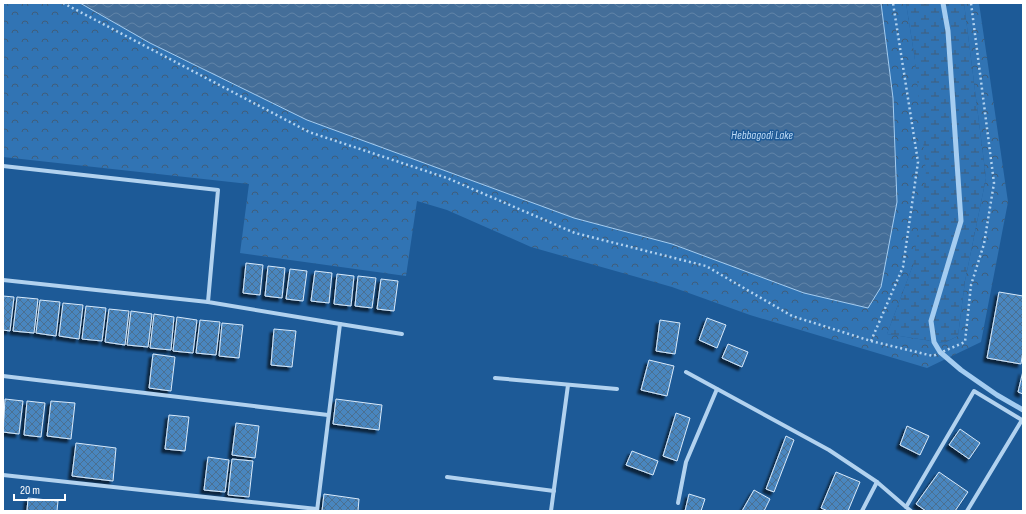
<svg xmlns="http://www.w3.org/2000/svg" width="1026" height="514" viewBox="0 0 1026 514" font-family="'Sofia Sans Condensed',sans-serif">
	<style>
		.wetland { fill: url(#wetland-marsh) }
		.park { fill: url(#park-crowns) }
		.water { fill: url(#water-waves); stroke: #a5cdf1 }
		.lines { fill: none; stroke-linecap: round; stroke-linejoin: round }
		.stream { stroke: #a5cdf1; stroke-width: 5 }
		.building { fill: url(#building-cross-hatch); stroke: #d8eafb; filter: url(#shadow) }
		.path { stroke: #b2d2ef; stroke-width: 2.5; stroke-dasharray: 2 3; stroke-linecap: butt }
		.minor { stroke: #b2d2ef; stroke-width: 4 }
		.labels { text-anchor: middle; stroke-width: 3; stroke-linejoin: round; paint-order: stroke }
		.water-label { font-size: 12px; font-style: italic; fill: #bedbf6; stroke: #1d5a97 }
	</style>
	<defs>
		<pattern id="wetland-marsh" width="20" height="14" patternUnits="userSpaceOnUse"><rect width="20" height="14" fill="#3174b4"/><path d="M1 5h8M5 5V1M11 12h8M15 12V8" fill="none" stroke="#405e7b"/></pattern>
		<pattern id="park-crowns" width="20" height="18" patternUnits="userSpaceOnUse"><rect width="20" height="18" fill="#3174b4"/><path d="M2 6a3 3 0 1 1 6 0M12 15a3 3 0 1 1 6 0" fill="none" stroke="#405e7b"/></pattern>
		<pattern id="water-waves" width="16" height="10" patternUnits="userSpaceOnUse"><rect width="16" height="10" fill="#446e99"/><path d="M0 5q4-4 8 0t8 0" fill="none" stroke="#6084a8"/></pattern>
		<pattern id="building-cross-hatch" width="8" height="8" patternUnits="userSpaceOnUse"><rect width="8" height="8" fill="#4a86bf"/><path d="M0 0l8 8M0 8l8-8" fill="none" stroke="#4b6f91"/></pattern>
		<filter id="shadow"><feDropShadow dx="-3.5" dy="3.5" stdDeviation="1" flood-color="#0009"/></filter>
	</defs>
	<rect width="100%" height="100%" fill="#1d5a97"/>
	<polygon class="wetland" points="906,3 964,3 986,178 965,281 958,336 944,343 887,334 913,265 915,60"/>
	<polygon class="park" points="3,3 80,3 150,43 307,120 574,218 672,244 804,293 868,308 893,98 881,3 906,3 915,60 926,172 913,265 887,334 944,343 958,336 965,281 986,178 964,3 979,3 1008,202 981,342 927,368 750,315 672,287 531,247 447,210 417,201 406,276 240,253 249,184 3,157"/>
	<polygon class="water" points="80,3 881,3 893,98 897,202 881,287 868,308 804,293 672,244 574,218 307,120 150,43"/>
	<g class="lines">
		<polyline class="stream" points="943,3 948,31 961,221 931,321 934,342 940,352 961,370 997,395 1023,410"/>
	</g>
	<g class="building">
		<polygon points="246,263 263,265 260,295 243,293"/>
		<polygon points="268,266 285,268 282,298 265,296"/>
		<polygon points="290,269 307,271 303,301 286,299"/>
		<polygon points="315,271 332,273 329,303 311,301"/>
		<polygon points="337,274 354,276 351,306 334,304"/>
		<polygon points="358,276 376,278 372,308 355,306"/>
		<polygon points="381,279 398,281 394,311 377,309"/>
		<polygon points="999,292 1023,296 1023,351 1021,364 987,358"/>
		<polygon points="3,296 14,297 10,331 3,330"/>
		<polygon points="17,297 38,299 34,333 13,331"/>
		<polygon points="40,300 60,302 56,336 36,333"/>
		<polygon points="63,303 83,305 79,339 59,336"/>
		<polygon points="86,306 106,308 102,341 82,339"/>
		<polygon points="109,309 129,311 125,345 105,342"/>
		<polygon points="131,311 152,314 148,347 127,345"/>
		<polygon points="154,314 174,317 171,350 150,348"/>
		<polygon points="177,317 197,320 193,353 173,351"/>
		<polygon points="707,318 726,325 717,348 699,340"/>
		<polygon points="200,320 220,322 216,355 196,353"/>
		<polygon points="660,320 680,323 675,354 656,351"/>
		<polygon points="222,323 243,325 239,358 219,356"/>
		<polygon points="274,329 296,331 292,367 271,365"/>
		<polygon points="728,344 748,352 742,367 722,358"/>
		<polygon points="153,354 175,357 171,391 149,388"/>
		<polygon points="649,360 674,366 667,396 641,390"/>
		<polygon points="1023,371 1023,394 1018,392"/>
		<polygon points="5,399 23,401 19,434 3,432"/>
		<polygon points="336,399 382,405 379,430 333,424"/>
		<polygon points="27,401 45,403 41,437 24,435"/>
		<polygon points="51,401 75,403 71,439 47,436"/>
		<polygon points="676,413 690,418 677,461 663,456"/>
		<polygon points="169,415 189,417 185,451 165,449"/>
		<polygon points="236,423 259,426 255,458 232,455"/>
		<polygon points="907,426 929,436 920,455 900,445"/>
		<polygon points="960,429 980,443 969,459 949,445"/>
		<polygon points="786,436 794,440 774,492 766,489"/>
		<polygon points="76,443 116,448 113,481 72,476"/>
		<polygon points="632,451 658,461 653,475 626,465"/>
		<polygon points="208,457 229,460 225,492 204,490"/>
		<polygon points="232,459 253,461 249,497 228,495"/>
		<polygon points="836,472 860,482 848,511 828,511 821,508"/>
		<polygon points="939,472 968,492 955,511 926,511 916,504"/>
		<polygon points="754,490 770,499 764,511 742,511"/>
		<polygon points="324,494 359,499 358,511 322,511"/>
		<polygon points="689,494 705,499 701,511 685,511"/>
		<polygon points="28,498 58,501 57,511 27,511"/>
	</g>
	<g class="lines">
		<g class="path">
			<polyline points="63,3 309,132 447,178 575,233 706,266 792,316 871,341 933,356 965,342 971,285 984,244 994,183 971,3"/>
			<polyline points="871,341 903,267 918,162 893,3"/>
		</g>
		<g class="minor">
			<polyline points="3,166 218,190 208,302 340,324 317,511"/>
			<polyline points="3,280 208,302"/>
			<polyline points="340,324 402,334"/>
			<polyline points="686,372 829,450 877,482"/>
			<polyline points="3,376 328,415"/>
			<polyline points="495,378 617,389"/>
			<polyline points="3,475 317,509"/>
			<polyline points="447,477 554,491"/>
			<polyline points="678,503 686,462 717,389"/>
			<polyline points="551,511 568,385"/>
			<polyline points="862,511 877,482 906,507"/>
			<polyline points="911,511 906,507 974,391 1022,420 967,511"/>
		</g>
	</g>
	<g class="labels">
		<g class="water-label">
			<text x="762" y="139">Hebbagodi Lake</text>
		</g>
	</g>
	<rect width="1026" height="514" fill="none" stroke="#ffffff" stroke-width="8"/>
	<path d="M14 494v6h51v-6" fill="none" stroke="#ffffff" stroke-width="2"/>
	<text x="20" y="494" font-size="12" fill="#ffffff" stroke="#1d5a97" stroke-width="3" paint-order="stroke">20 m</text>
</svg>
